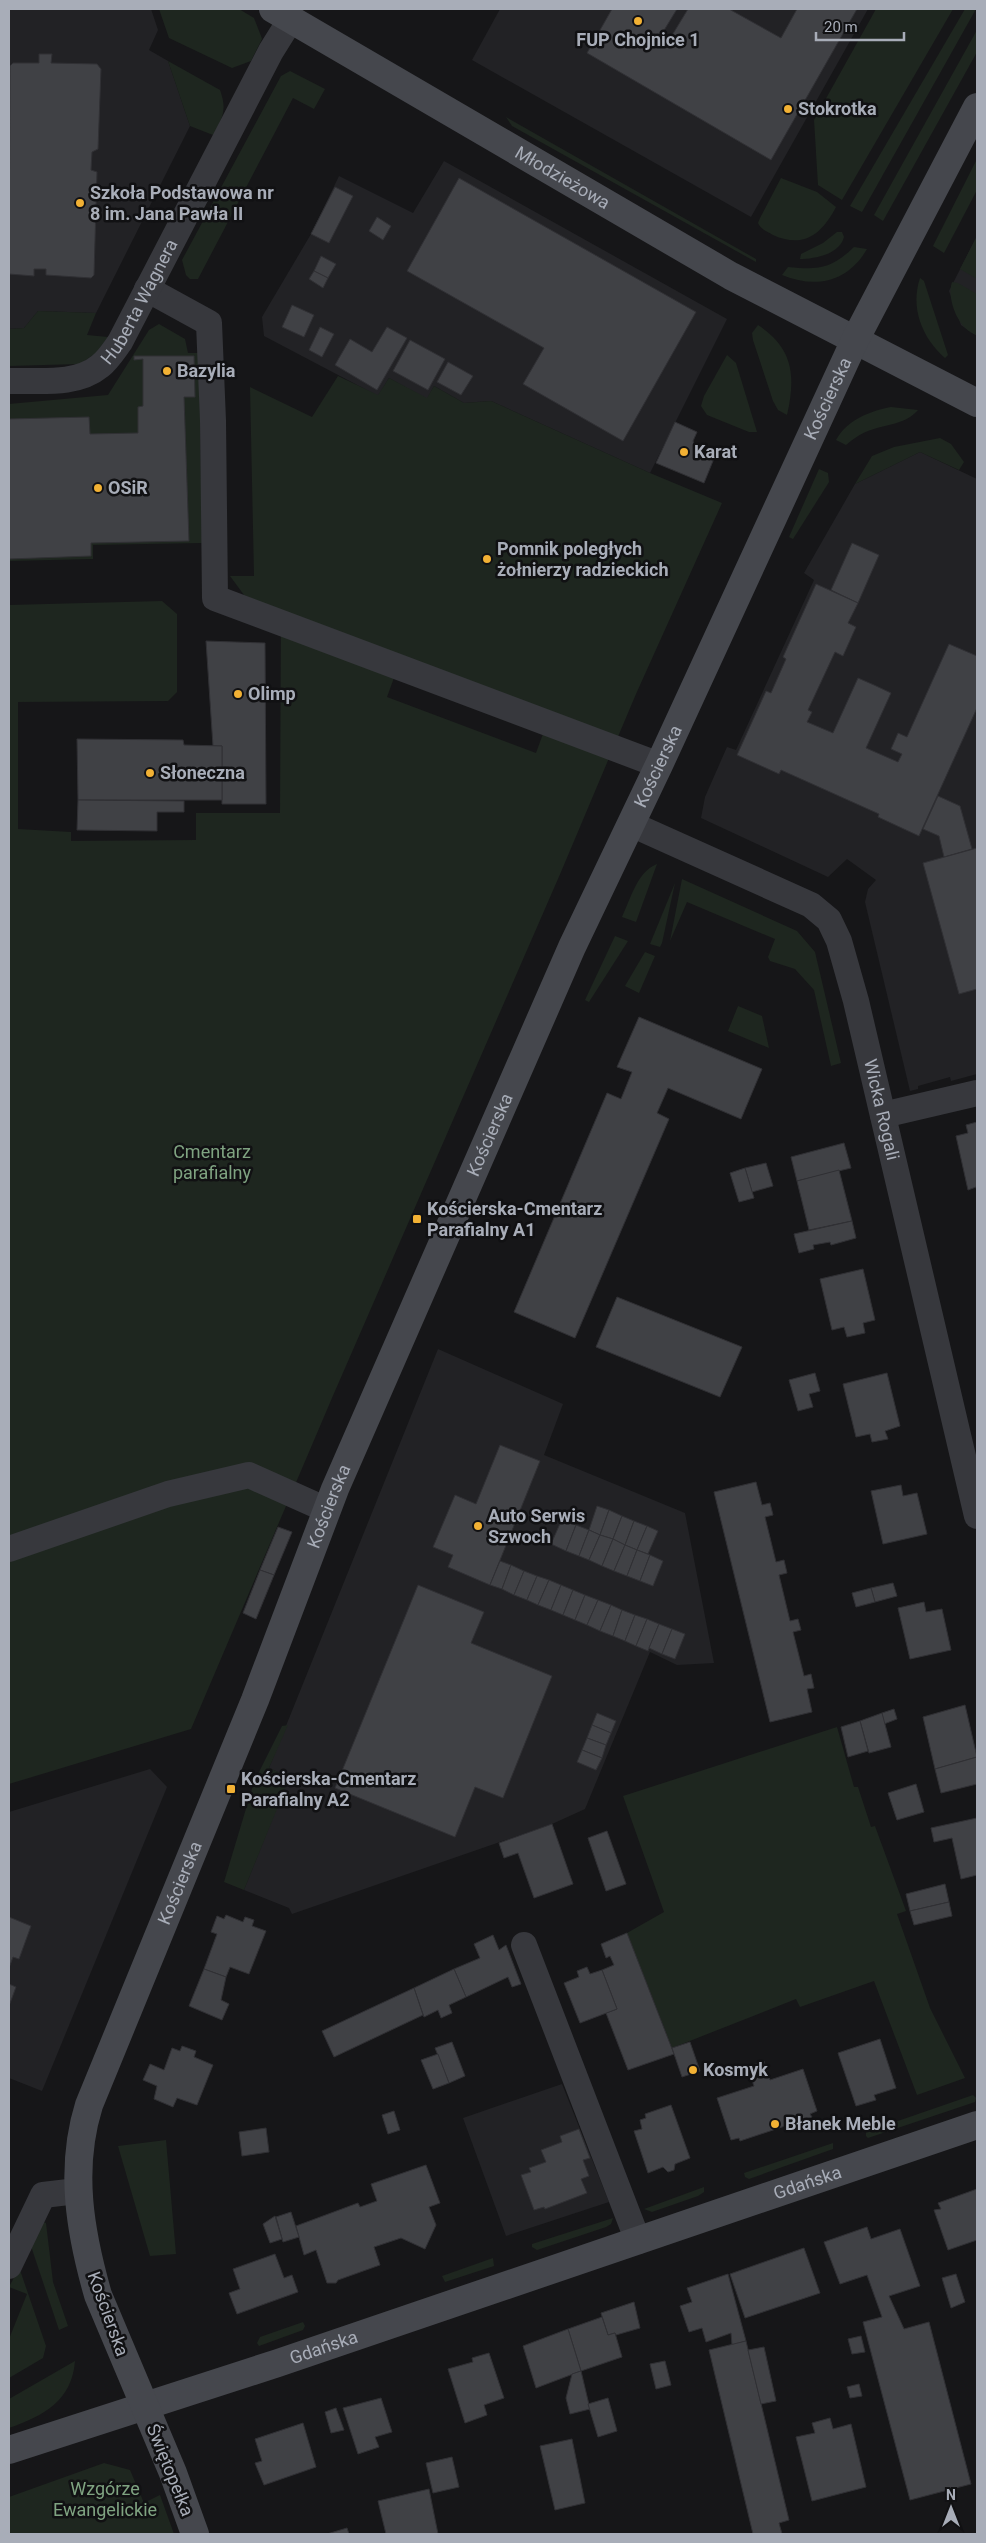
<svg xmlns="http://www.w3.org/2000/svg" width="986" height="2543" viewBox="0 0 986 2543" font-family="Roboto,sans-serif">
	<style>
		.built { fill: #222225 }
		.green { fill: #1e261f; fill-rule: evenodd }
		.building { fill: #404145; stroke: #303034 }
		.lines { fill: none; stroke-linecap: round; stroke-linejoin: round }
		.street { stroke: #37383d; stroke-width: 26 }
		.secondary { stroke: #45474d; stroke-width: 28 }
		.poi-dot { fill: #f2b134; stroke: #111113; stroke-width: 2 }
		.labels { text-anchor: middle; stroke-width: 5; stroke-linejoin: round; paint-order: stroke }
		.poi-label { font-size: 18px; font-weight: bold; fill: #a8adb8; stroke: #111113; text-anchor: start }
		.street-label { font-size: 18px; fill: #a8adb8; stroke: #111113 }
		.park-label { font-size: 18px; fill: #7fa381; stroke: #111113 }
	</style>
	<rect width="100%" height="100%" fill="#161618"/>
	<g class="built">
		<polygon points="9,9 151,9 158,30 149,50 168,61 190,126 96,313 38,311 24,328 9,329"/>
		<polygon points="500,9 868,9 751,217 472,60"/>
		<polygon points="444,161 727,319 650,473 491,401 464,403 434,386 427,399 389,378 378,396 264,336 262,317 311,234 339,176 413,213"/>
		<polygon points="977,236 977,336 961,325 949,291"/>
		<polygon points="920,452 977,479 977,1074 951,1081 950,1077 918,1086 918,1089 910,1091 865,902 868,889 876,880 847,859 828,877 701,818 705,797 727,747 736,750 814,580 804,573 855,484"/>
		<polygon points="438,1349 563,1404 544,1455 685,1513 714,1663 677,1665 650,1652 585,1809 552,1824 292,1914 289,1908 244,1890 289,1777 269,1768"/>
		<polygon points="150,1769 167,1787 42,2091 9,2078 9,1812"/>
		<polygon points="562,2084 609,2202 506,2236 463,2118"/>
	</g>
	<g class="green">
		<polygon points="159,9 239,9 254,18 261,36 262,39 251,61 232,68 169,38"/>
		<polygon points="876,9 953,9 842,200 818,185 814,120"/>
		<polygon points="965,9 976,9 862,212 850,206"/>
		<polygon points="977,30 977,52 883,221 874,215"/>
		<path d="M168,61l52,29c7,19 3,28 -7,45l-23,-9z"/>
		<polygon points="290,71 325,89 314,109 293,98 198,279 190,279 186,275 182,260 281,76"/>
		<polygon points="506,117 756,259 756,262 512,126"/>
		<polygon points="977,159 977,190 944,253 933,246"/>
		<path d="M781,178l36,14 19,15c-14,27 -32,42 -63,28 -6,-4 -12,-5 -15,-12l2,-5z"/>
		<path d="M837,232h5l2,5c-4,17 -29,22 -44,22l1,-5 22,-11z"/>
		<polygon points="977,236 977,279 960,269"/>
		<path d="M854,247l13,2c-19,33 -51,40 -85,26l6,-8c31,3 43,2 66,-20z"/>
		<path d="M920,278l4,3 24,74 -3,3c-23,-20 -35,-50 -25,-80z"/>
		<path d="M952,282l6,1 19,11v41c-18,-4 -31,-36 -25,-53z"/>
		<polygon points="38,311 96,313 87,335 108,337 96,353 80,364 9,366 9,329 24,328"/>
		<polygon points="159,324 185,339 188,353 199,353 202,543 93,545 93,559 9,561 9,404 108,395 149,330"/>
		<path d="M758,325c35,23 38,51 29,90l-9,-5 -5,-9 -20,-61 -1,-7z"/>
		<polygon points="727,355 736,363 757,432 749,432 707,415 701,406 704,396"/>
		<path d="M338,376l40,19 11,-17 38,20 7,-12 30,17 27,-2 159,72 72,30 -86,191 -75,178 -229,526 -141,331 -182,55v-1179l153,-4 15,13v78l-9,9 -150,1v127l53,3v9l125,-1v-27h84l1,-200 -37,-18 -14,-19h24l-4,-189 62,30zM395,675l149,56 -8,22 -149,-56z"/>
		<path d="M891,407l27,3c-11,13 -28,14 -44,19 -11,3 -20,9 -28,16l-10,-5c11,-20 34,-29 55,-33z"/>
		<polygon points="940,438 951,444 964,462 959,470 920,452 855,484 872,456 894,447"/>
		<polygon points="819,469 828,473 829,482 793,539 789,537"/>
		<path d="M657,864l-21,58 -14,-5c9,-19 15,-45 35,-53z"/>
		<polygon points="682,879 797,931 815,952 841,1063 831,1066 814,990 795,969 770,961 768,957 775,939 687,902 670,941"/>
		<polygon points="675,883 662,943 660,947 650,944"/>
		<polygon points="615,936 628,941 589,1002 585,1000"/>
		<polygon points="645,952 655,956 639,993 625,986"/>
		<polygon points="738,1006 762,1016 769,1048 728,1031"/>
		<polygon points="288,1725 269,1768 290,1777 244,1890 224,1882 254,1782 282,1726"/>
		<polygon points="837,1727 854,1787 858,1787 871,1827 875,1826 906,1911 897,1914 930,2008 965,2078 917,2095 874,1981 800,2007 796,1999 672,2048 627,1933 664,1912 623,1796"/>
		<polygon points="973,2095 976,2098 975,2102 868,2138 866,2136 866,2132"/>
		<polygon points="166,2140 176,2254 150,2256 118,2146"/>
		<polygon points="833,2143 833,2149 749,2179 745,2177 744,2173"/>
		<polygon points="704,2187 704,2192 698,2196 652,2212 644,2209"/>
		<polygon points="613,2218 611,2224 606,2227 537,2250 532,2247 532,2244"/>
		<polygon points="40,2221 46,2223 53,2282 68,2326 59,2330 32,2249 31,2243"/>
		<polygon points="493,2258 494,2266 445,2282 442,2276"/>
		<polygon points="18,2270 20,2270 46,2346 43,2358 9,2378 9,2339 27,2294 9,2287"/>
		<polygon points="303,2322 305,2326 303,2330 259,2346 257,2343 260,2337"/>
		<path d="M75,2361c-3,40 -32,55 -66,67v-29z"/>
		<polygon points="104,2463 130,2470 144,2503 160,2495 174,2534 9,2534 9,2497"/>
	</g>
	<g class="building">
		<polygon points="612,9 677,9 663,32 671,37 688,9 729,9 781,38 797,9 857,9 771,160 587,53"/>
		<polygon points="39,54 52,54 51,63 97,64 101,69 98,149 92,152 91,170 97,172 94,275 91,278 46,275 46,269 34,269 34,276 9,274 10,66 13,63 39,63"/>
		<polygon points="459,178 696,312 623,441 523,384 544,348 407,271"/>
		<polygon points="335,187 353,196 329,243 311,234"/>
		<polygon points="377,217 391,226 383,240 369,231"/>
		<polygon points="321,256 336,264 328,278 314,271"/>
		<polygon points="314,271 328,278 323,288 309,279"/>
		<polygon points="292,305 314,315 304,337 282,327"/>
		<polygon points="320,327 334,334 322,357 309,350"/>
		<polygon points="387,327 407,338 377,390 335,365 350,339 372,352"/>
		<polygon points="410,340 445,359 428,390 393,371"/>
		<polygon points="134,356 194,356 195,397 184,397 189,541 91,543 91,556 9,559 9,419 89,417 90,434 138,433 138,407 143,406 143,359 134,360"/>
		<polygon points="448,362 473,376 461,395 437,382"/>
		<polygon points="675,422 697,432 693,441 696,448 715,456 704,483 656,463"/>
		<polygon points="852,543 879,555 858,603 831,590"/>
		<polygon points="816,584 858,603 848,623 856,627 843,656 835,652 808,710 812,712 807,722 833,733 858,678 874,685 891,693 866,748 898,762 902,754 891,749 898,733 907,737 949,644 977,656 977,708 919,836 878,817 879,814 781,770 779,774 737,755 766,691 771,693 786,659 783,657"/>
		<polygon points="206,641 265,643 266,804 222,804 222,746 213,746"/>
		<polygon points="77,739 183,740 184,745 222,746 222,800 78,800"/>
		<polygon points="938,796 960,806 972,849 944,857 939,836 923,829"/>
		<polygon points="78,800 184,801 184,812 157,812 157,831 77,830"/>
		<polygon points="977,848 977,989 959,994 923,863"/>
		<polygon points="639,1017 762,1069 741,1119 668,1088 657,1113 669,1119 575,1338 514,1312 607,1093 621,1099 632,1072 617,1067"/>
		<polygon points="977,1122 977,1192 976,1187 968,1190 956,1136 968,1133 966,1125"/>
		<polygon points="844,1143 851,1168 797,1181 791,1157"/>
		<polygon points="766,1163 773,1186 752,1192 745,1168"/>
		<polygon points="745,1168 754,1198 739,1202 730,1173"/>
		<polygon points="839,1170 852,1221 809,1230 797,1181"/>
		<polygon points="852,1221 856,1238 831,1245 830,1242 813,1245 814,1249 799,1253 794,1234"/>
		<polygon points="863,1269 875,1320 863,1323 865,1333 847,1337 844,1327 832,1330 820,1279"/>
		<polygon points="617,1297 742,1347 720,1397 596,1347"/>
		<polygon points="815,1373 820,1391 809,1394 813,1407 798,1411 789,1380"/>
		<polygon points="887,1373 900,1426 885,1431 888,1439 872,1442 870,1434 856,1437 843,1384"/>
		<polygon points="500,1445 540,1461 490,1585 448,1567 453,1555 433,1547 455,1495 476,1504"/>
		<polygon points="756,1482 762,1505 770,1503 773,1515 765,1517 776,1562 784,1560 787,1573 779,1575 790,1621 798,1619 801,1630 793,1632 804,1676 811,1674 814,1688 807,1689 812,1712 770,1722 714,1492"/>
		<polygon points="901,1485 903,1496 917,1493 927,1534 883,1544 871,1491"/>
		<polygon points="597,1506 609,1510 600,1535 589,1530"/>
		<polygon points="609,1510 622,1516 613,1539 600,1535"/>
		<polygon points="622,1516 634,1521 625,1545 613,1539"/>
		<polygon points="562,1519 576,1525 566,1551 551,1544"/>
		<polygon points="634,1521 647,1526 637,1550 625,1545"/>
		<polygon points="576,1525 589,1530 579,1556 566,1551"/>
		<polygon points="647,1526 658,1531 648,1554 637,1550"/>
		<polygon points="278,1527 292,1532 274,1575 260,1570"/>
		<polygon points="589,1530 600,1535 589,1560 579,1556"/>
		<polygon points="600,1535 613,1539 602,1566 589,1560"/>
		<polygon points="613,1539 625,1545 614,1571 602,1566"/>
		<polygon points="625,1545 637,1550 627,1576 614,1571"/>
		<polygon points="637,1550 650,1555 640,1581 627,1576"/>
		<polygon points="650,1555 663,1561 653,1586 640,1581"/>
		<polygon points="500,1561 511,1565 502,1589 490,1585"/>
		<polygon points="511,1565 524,1571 514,1595 502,1589"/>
		<polygon points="260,1570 274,1575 256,1619 243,1613"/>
		<polygon points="524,1571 537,1576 527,1600 514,1595"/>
		<polygon points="537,1576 549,1580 538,1605 527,1600"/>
		<polygon points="549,1580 561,1585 551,1610 538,1605"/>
		<polygon points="893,1583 897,1596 875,1602 871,1588"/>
		<polygon points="418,1585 484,1612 471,1643 552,1676 503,1798 475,1787 455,1837 335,1788"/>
		<polygon points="561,1585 573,1590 563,1615 551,1610"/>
		<polygon points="871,1588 875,1602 856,1607 852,1593"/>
		<polygon points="573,1590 585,1595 575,1620 563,1615"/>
		<polygon points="585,1595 598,1600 587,1625 575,1620"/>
		<polygon points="598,1600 611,1605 600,1631 587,1625"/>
		<polygon points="924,1602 926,1612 942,1609 951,1650 910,1659 898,1608"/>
		<polygon points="611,1605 622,1610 613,1636 600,1631"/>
		<polygon points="622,1610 635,1615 625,1641 613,1636"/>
		<polygon points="635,1615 647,1619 636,1646 625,1641"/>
		<polygon points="647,1619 659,1624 648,1651 636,1646"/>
		<polygon points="659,1624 672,1629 662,1654 649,1648"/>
		<polygon points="672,1629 685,1634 675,1659 662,1654"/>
		<polygon points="965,1705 977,1757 935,1769 923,1717"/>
		<polygon points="894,1709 897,1719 884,1724 882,1713"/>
		<polygon points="597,1713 616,1721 611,1733 592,1725"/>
		<polygon points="882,1713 891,1747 869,1753 860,1721"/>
		<polygon points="860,1721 868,1751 848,1757 841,1727"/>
		<polygon points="592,1725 611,1733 606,1745 587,1738"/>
		<polygon points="587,1738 606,1745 602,1758 582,1750"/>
		<polygon points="582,1750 602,1758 596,1770 577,1762"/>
		<polygon points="977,1757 977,1784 941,1793 935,1769"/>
		<polygon points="916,1784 924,1812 897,1820 888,1793"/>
		<polygon points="977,1818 977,1875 961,1879 952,1838 934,1842 931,1828"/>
		<polygon points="552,1824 573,1884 534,1898 518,1853 504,1858 499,1843"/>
		<polygon points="607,1831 626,1884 606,1891 588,1838"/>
		<polygon points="945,1884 949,1902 910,1911 906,1894"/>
		<polygon points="949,1902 952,1916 914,1925 910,1911"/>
		<polygon points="226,1915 243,1922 245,1917 254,1920 252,1926 266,1931 249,1974 230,1967 226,1977 204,1969 217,1934 211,1932 217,1916 224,1919"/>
		<polygon points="9,1917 31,1926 19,1959 13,1957 9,1968"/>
		<polygon points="627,1933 674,2054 628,2070 606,2013 617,2009 602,1970 614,1965 610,1956 606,1958 601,1944"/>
		<polygon points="493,1935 499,1950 506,1945 521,1984 512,1987 508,1977 466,1997 454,1969 480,1958 474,1944"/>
		<polygon points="587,1967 590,1974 602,1970 617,2009 580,2023 564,1983 579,1977 577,1971"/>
		<polygon points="204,1969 226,1977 221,2000 229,2004 222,2020 189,2006"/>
		<polygon points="454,1969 466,1997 449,2005 452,2013 441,2018 438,2010 424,2017 414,1988"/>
		<polygon points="9,1984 16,1987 9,2006"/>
		<polygon points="414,1988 423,2015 334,2057 322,2031"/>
		<polygon points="880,2039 896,2088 874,2095 876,2100 856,2106 838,2053"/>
		<polygon points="452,2042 465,2076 449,2083 435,2048"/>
		<polygon points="690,2042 700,2071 682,2077 672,2048"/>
		<polygon points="182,2046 196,2051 194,2057 213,2065 197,2105 177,2098 173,2107 154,2099 157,2086 143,2080 150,2064 164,2070 172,2048 180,2051"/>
		<polygon points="438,2054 449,2083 433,2089 421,2060"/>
		<polygon points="764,2061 770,2080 803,2069 817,2111 810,2114 812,2117 740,2141 739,2138 731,2140 717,2098 754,2086 747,2067"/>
		<polygon points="671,2105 690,2158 675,2164 674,2170 668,2172 663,2167 648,2173 634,2131 642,2129 640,2120 646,2118 645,2114"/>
		<polygon points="394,2111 400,2130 388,2134 382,2115"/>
		<polygon points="266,2128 269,2152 242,2156 239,2132"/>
		<polygon points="579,2129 590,2158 583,2160 589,2176 581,2179 587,2193 545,2209 544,2207 534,2210 521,2175 531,2172 529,2168 546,2162 541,2150 562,2142 560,2136"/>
		<polygon points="426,2165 440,2203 429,2207 436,2225 425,2249 401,2238 374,2247 380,2265 338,2280 336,2283 327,2283 316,2250 304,2255 296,2226 358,2203 360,2207 377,2201 371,2184"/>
		<polygon points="977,2189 977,2240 948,2250 934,2210 941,2209 938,2203"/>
		<polygon points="291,2212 299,2237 283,2242 276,2217"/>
		<polygon points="275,2216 282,2239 270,2243 263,2224"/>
		<polygon points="867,2227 871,2239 900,2229 920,2286 889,2296 904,2329 929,2322 971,2484 910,2500 863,2322 882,2317 867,2275 840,2284 824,2242"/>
		<polygon points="804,2248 820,2293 745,2318 730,2274"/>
		<polygon points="275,2254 284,2278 292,2275 298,2292 237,2314 229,2293 240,2289 233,2269"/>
		<polygon points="728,2274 746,2341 732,2345 731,2333 706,2342 702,2328 689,2332 680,2306 692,2302 687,2288"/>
		<polygon points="956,2274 965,2302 951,2308 942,2278"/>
		<polygon points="634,2302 640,2328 616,2335 615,2333 608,2335 601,2313"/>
		<polygon points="602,2317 608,2335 615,2333 622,2357 581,2371 568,2329"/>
		<polygon points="568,2329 581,2371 536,2388 523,2346"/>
		<polygon points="861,2336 865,2352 852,2354 848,2339"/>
		<polygon points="746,2341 789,2520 779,2523 782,2534 753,2534 709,2350"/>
		<polygon points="764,2347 776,2401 761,2404 748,2350"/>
		<polygon points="489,2353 504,2398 484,2405 487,2415 465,2423 448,2369 473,2362 472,2358"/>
		<polygon points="665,2361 671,2385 656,2389 650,2364"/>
		<polygon points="581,2371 590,2409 570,2414 566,2398 572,2374"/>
		<polygon points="859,2384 862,2396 850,2398 847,2387"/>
		<polygon points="381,2398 392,2432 375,2437 379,2447 358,2454 343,2408"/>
		<polygon points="608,2398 617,2431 598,2437 588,2404"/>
		<polygon points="336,2408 344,2430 331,2433 325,2412"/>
		<polygon points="830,2418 833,2429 851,2424 866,2487 812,2501 796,2437 815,2433 812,2423"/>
		<polygon points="303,2423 316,2467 264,2485 255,2463 262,2461 255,2439"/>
		<polygon points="572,2439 585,2503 555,2510 540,2446"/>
		<polygon points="452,2457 459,2487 433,2493 426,2463"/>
		<polygon points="429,2489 438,2534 386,2534 378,2501"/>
		<polygon points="347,2528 349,2534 327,2534"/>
	</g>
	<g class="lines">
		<g class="street">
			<polyline points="147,289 209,323 213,421 215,598 659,765"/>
			<path id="s1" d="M9,381c29,-1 67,5 91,-15 8,-6 14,-16 20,-24l151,-291 20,-32"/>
			<path id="s2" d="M631,824l180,81 18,15 10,21 17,60 121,515"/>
			<polyline points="883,1115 977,1093"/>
			<polyline points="9,1549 168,1494 249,1475 327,1510"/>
			<polyline points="524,1945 638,2241"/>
			<polyline points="9,2266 43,2195 77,2191"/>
		</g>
		<g class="secondary">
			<path id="s3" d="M273,9l458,267 246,127"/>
			<path id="s4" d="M9,2450l269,-87 699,-238"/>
			<path id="s5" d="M195,2534l-22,-61 -75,-178c-18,-63 -29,-126 -9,-190l166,-405 80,-211 237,-542 87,-182 196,-425 122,-233"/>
		</g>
	</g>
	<g class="poi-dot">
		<circle cx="638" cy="21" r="5"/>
		<circle cx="788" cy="109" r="5"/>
		<circle cx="80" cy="203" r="5"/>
		<circle cx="167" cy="371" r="5"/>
		<circle cx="684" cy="452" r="5"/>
		<circle cx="98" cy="488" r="5"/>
		<circle cx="487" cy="559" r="5"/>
		<circle cx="238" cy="694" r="5"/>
		<circle cx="150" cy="773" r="5"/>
		<rect x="412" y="1214" width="10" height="10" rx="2.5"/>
		<circle cx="478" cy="1526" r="5"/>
		<rect x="226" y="1784" width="10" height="10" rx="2.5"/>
		<circle cx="693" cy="2070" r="5"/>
		<circle cx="775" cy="2124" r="5"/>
	</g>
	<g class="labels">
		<g class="poi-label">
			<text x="638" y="46" text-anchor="middle">FUP Chojnice 1</text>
			<text x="798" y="115">Stokrotka</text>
			<text x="90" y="199">Szkoła Podstawowa nr<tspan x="90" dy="21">8 im. Jana Pawła II</tspan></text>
			<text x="177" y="377">Bazylia</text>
			<text x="694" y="458">Karat</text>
			<text x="108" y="494">OSiR</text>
			<text x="497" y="555">Pomnik poległych<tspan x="497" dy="21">żołnierzy radzieckich</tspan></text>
			<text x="248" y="700">Olimp</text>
			<text x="160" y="779">Słoneczna</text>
			<text x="427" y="1215">Kościerska-Cmentarz<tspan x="427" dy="21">Parafialny A1</tspan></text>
			<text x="488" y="1522">Auto Serwis<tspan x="488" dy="21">Szwoch</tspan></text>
			<text x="241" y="1785">Kościerska-Cmentarz<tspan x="241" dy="21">Parafialny A2</tspan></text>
			<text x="703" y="2076">Kosmyk</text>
			<text x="785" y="2130">Błanek Meble</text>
		</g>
		<g class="street-label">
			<text dy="6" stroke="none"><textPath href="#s3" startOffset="335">Młodzieżowa</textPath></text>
			<text dy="6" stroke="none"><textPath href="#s1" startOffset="170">Huberta Wagnera</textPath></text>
			<text dy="6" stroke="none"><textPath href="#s5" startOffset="2311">Kościerska</textPath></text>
			<text dy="6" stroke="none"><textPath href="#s5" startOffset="1906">Kościerska</textPath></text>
			<text dy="6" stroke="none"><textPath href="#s2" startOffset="418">Wicka Rogali</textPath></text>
			<text dy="6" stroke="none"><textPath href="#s5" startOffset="1501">Kościerska</textPath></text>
			<text dy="6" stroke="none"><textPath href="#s5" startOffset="1096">Kościerska</textPath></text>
			<text dy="6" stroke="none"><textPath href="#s5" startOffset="691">Kościerska</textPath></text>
			<text dy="6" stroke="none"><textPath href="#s4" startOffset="842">Gdańska</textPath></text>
			<text transform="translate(108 2314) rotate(70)" y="6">Kościerska</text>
			<text dy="6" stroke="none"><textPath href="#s4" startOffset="331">Gdańska</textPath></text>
			<text transform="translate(170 2470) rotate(68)" y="6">Świętopełka</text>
		</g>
		<g class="park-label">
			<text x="212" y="1158">Cmentarz<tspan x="212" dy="21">parafialny</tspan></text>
			<text x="105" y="2495">Wzgórze<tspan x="105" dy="21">Ewangelickie</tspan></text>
		</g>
	</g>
	<rect width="986" height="2543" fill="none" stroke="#a8adb8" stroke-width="20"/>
	<g transform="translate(951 2508)" stroke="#111113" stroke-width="4" paint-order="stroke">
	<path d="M0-4L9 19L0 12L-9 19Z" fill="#a8adb8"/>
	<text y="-8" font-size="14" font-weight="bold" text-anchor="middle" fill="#a8adb8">N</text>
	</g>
	<path d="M816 32v8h88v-8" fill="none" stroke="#a8adb8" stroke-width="2.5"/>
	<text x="824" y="32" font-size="15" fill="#a8adb8" stroke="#111113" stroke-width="4" paint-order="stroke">20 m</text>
</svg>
